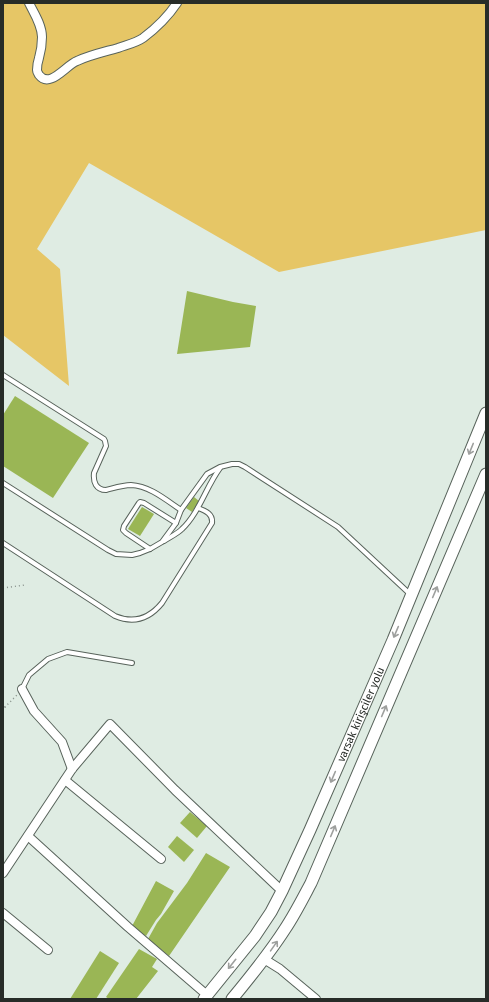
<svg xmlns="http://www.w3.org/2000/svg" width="489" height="1002" viewBox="0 0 489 1002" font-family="'Fira Sans',sans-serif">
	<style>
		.green { fill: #e6c666 }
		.building { fill: #9ab655 }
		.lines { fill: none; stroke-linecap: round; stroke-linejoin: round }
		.lane-casing { stroke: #58635b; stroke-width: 6 }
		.street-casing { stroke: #58635b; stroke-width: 10 }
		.secondary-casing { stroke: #58635b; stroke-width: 13 }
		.path { stroke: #8a938d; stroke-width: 1.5; stroke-dasharray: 1 3; stroke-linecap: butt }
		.lane { stroke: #fff; stroke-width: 4 }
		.street { stroke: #fff; stroke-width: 8 }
		.secondary { stroke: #fff; stroke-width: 11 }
		.oneway { stroke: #9ea09e }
		.labels { text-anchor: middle; stroke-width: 3; stroke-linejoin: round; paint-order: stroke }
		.street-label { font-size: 11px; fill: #272c28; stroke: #fff }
	</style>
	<rect width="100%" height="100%" fill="#dfece3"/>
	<polygon class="green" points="3,3 486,3 486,230 279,272 89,163 37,249 60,269 69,386 3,335"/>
	<g class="building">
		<polygon points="187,291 233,302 256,306 250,347 177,354"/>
		<polygon points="15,396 89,443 53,498 3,466 3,415"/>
		<polygon points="194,497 199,501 192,512 186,508"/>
		<polygon points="142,507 154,514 140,536 128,529"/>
		<polygon points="190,812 207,826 197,838 180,823"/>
		<polygon points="177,836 194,850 184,862 168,847"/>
		<polygon points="206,853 230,867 169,956 148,939 157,923 187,883"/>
		<polygon points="156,881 174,891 161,914 156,920 146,936 131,928"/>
		<polygon points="139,949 157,959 152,967 158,971 136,999 109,999 106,997"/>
		<polygon points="100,951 119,963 96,999 70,999"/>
	</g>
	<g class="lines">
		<defs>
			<g id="lane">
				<path d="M3,375l101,64 1,2 1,5 -12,27c-1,9 2,17 12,17 8,-2 17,-5 25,-5 19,1 35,15 50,25"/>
				<polyline points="3,483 108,550 116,554 132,555 140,553 150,549 162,542 176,523 181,510 207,474 220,467 232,464 239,464 245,467 338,527 411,595"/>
				<path d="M164,541c6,-4 13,-7 18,-12 17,-16 24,-42 38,-61"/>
				<path d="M3,543l112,73c19,8 34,3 47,-13l50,-80c1,-9 -6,-12 -14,-15"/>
				<polyline points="150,549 126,533 123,530 124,526 139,503 140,502 144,503 176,523"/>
				<polyline points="22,689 29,675 48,659 67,652 132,663"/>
			</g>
			<g id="street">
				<path d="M29,3c5,10 13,22 13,34 0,7 -1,14 -3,21 -1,3 -2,8 -2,12 0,2 1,3 2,5 11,14 27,-10 38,-14 13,-6 27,-9 41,-13 8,-3 18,-5 25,-10 12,-9 26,-23 34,-35"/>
				<polyline points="22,689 34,711 62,742 72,769"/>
				<polyline points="65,780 161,859"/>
				<polyline points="28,836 128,927 207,995"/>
				<polyline points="3,873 72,769 110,724 175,790 282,891"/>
				<polyline points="3,913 48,950"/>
				<polyline points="264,959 280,969 316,999"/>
			</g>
			<g id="secondary">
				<path id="s1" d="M204,999l51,-63 16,-24 11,-21 28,-61 83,-190 93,-227"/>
				<path d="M232,999c19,-23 37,-45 53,-70 10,-15 18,-31 26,-46l175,-409"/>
			</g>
		</defs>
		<use href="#lane" class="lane-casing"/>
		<use href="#street" class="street-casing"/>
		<use href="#secondary" class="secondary-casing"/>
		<g class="path">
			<polyline points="3,588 25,585"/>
			<polyline points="3,703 5,707 3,708"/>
			<polyline points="3,711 5,707 17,695"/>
		</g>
		<use href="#lane" class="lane"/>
		<use href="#street" class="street"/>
		<use href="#secondary" class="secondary"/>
	</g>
	<defs><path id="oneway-shaft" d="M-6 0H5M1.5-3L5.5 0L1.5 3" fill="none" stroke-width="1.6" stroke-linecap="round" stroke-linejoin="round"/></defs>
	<g class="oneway">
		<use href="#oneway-shaft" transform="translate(471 449) rotate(112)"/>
		<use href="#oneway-shaft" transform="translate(435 592) rotate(-67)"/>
		<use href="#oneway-shaft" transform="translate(396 632) rotate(113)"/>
		<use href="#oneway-shaft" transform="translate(384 711) rotate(-67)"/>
		<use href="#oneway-shaft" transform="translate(333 777) rotate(113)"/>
		<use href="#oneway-shaft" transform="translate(333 831) rotate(-67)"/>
		<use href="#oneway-shaft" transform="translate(274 946) rotate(-55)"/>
		<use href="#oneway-shaft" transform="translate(232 964) rotate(129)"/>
	</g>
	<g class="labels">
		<g class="street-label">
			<text dy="4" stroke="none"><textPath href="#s1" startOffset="327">varsak kirişciler yolu</textPath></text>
		</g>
	</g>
	<rect width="489" height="1002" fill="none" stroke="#272c28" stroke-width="8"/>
</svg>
